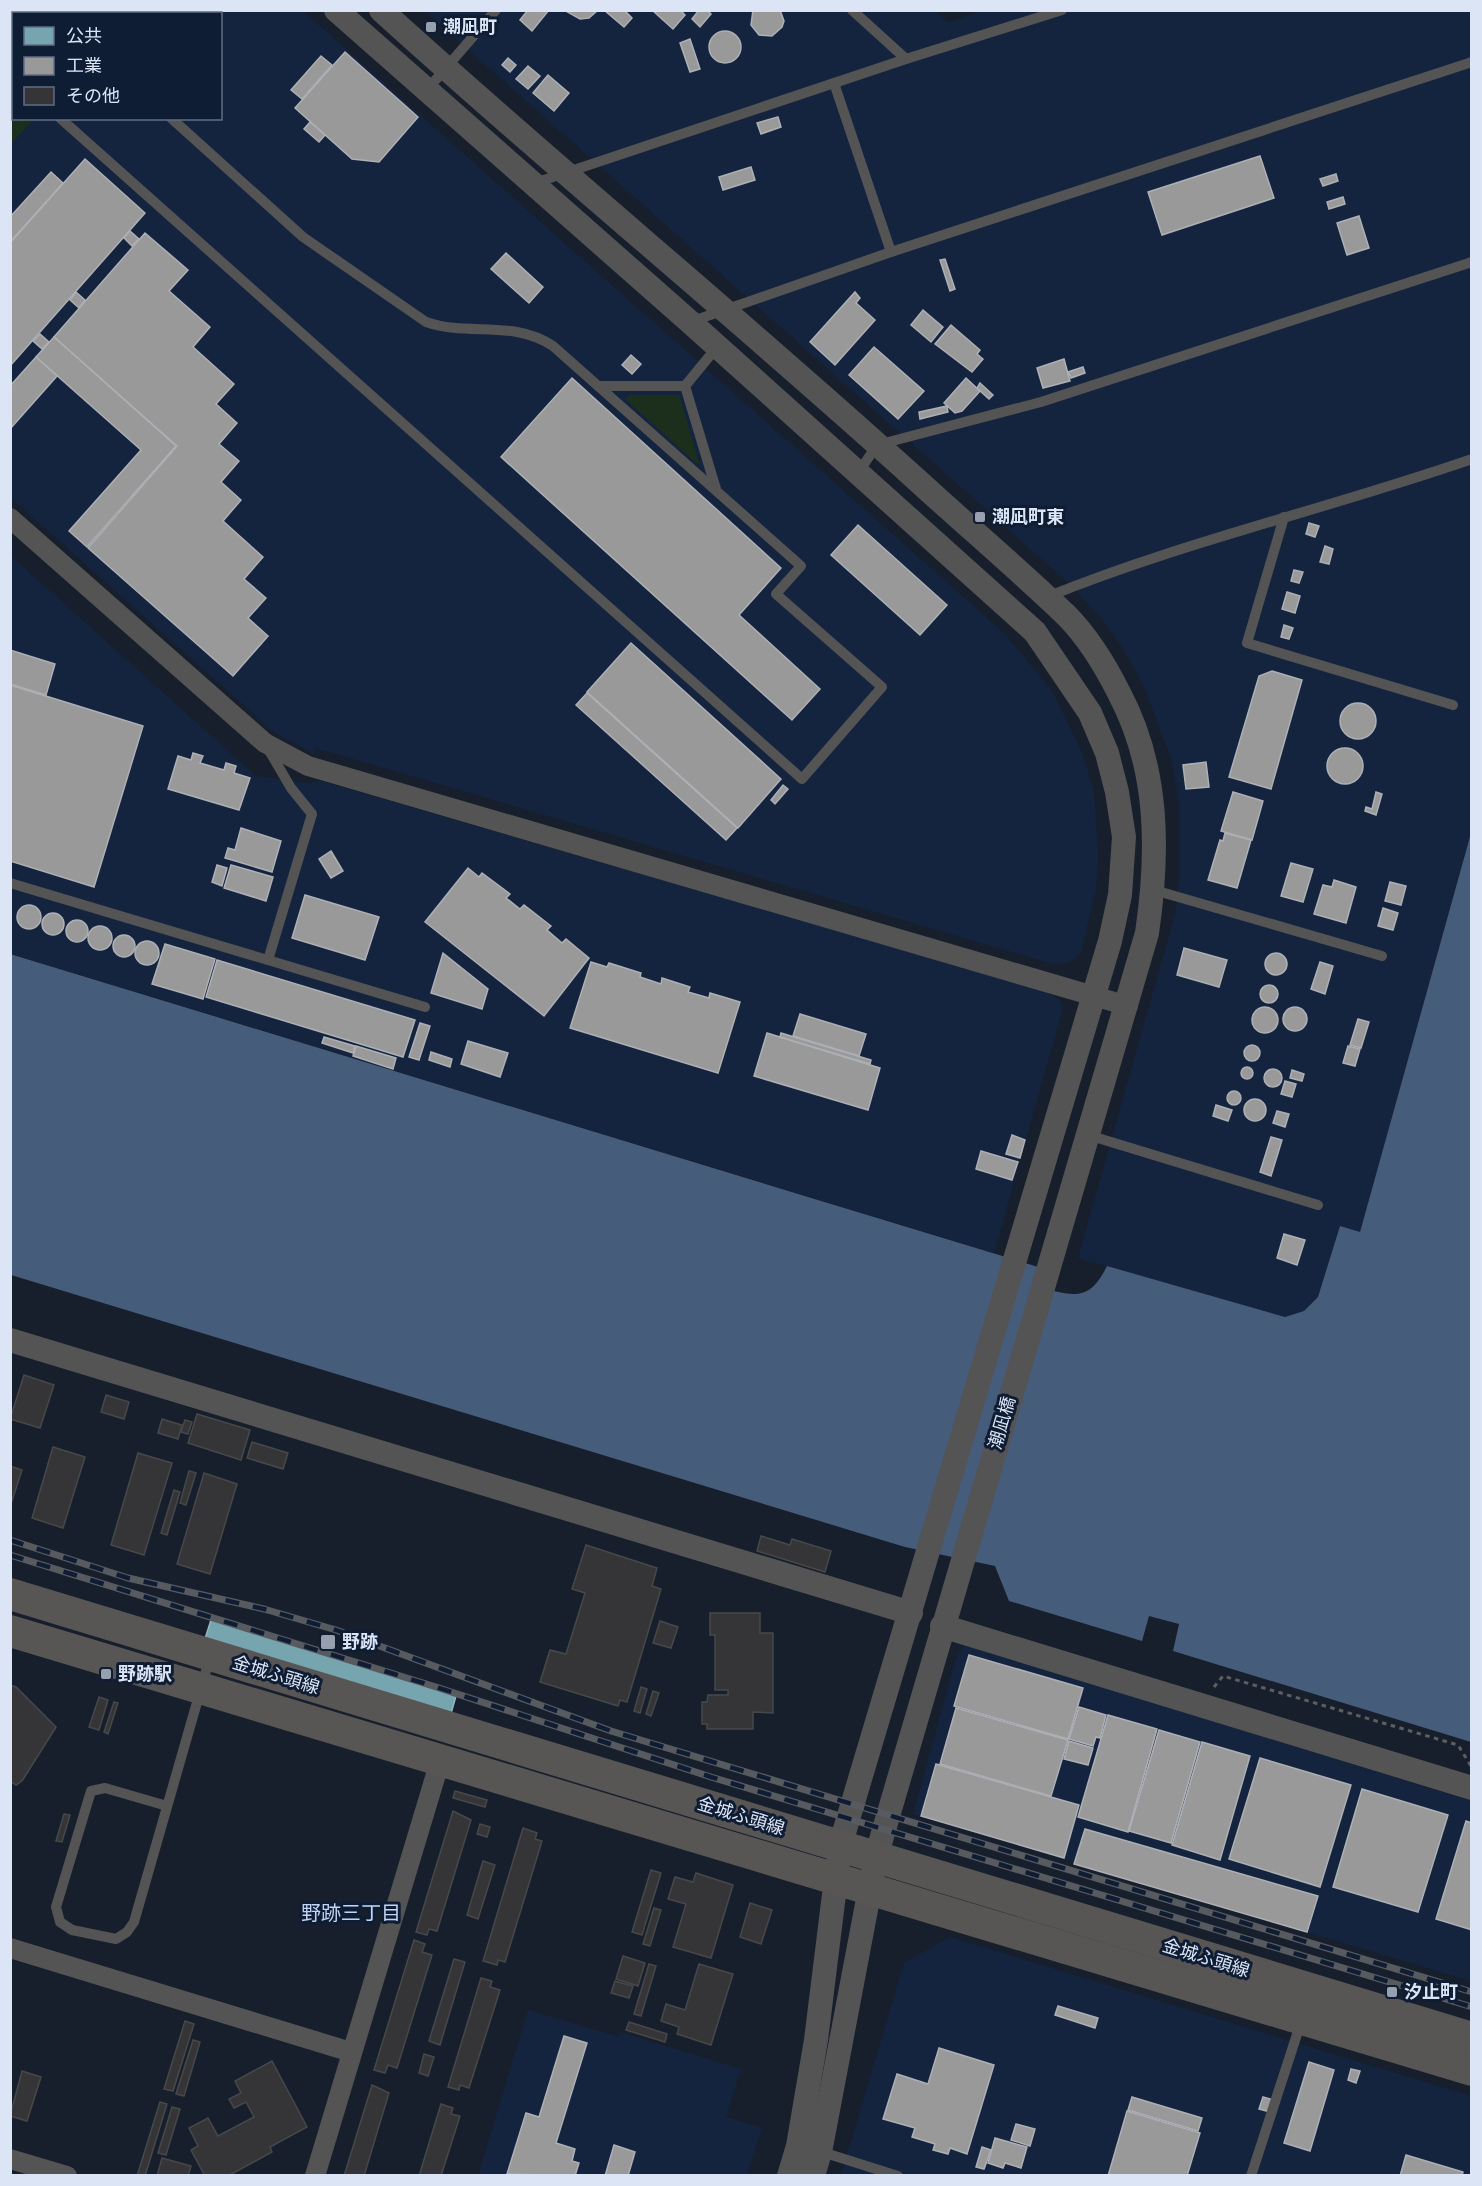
<svg xmlns="http://www.w3.org/2000/svg" width="1482" height="2186" viewBox="0 0 1482 2186" font-family="Overpass,'Noto Sans JP',sans-serif">
	<style>
		.built { fill: #14243f }
		.green { fill: #1c2f1c }
		.water { fill: #465c7b }
		.public { fill: #76a5af; stroke: #94b8c4; stroke-width: 1.5 }
		.industry { fill: #999; stroke: #adb0b5; stroke-width: 1.5 }
		.building { fill: #353537; stroke: #47484a; stroke-width: 1.5 }
		.lines { fill: none; stroke-linecap: round; stroke-linejoin: round }
		.path { stroke: #5d5e60; stroke-width: 3; stroke-dasharray: 4.5 4.5; stroke-linecap: butt }
		.service { stroke: #555454; stroke-width: 10 }
		.minor { stroke: #555454; stroke-width: 20 }
		.tertiary { stroke: #555454; stroke-width: 24 }
		.primary { stroke: #585555; stroke-width: 32 }
		.rail-casing { stroke: #575a5f; stroke-width: 7 }
		.rail { stroke: #0f1d34; stroke-width: 4.5; stroke-dasharray: 14; stroke-linecap: butt }
		.poi-dot { fill: #96a0af; stroke: #0f1d34; stroke-width: 2 }
		.labels { text-anchor: middle; stroke-width: 6; stroke-linejoin: round; paint-order: stroke }
		.poi-label { font-size: 18px; font-weight: bold; fill: #dbe5f6; stroke: #0f1d34; text-anchor: start }
		.street-label { font-size: 18px; fill: #dbe5f6; stroke: #0f1d34 }
		.neighbourhood-label { font-size: 20px; fill: #c0d5f4; stroke: #0f1d34 }
	</style>
	<rect width="100%" height="100%" fill="#171f2c"/>
	<g class="built">
		<polygon points="934,10 948,23 985,10 1471,11 1471,833 1360,1232 1340,1227 1318,1297 1304,1311 1285,1317 1078,1258 1176,911 1179,879 1179,803 1172,761 1143,684 1123,649 1102,619 1062,577 425,11"/>
		<polygon points="11,11 303,11 1005,634 1053,692 1083,755 1094,792 1098,855 1096,889 1081,952 1076,958 1066,963 1053,964 316,748 314,754 274,732 11,498 10,144 34,119 220,118 220,14 14,14 13,90 10,89"/>
		<polygon points="10,555 256,776 305,783 321,781 1044,991 1059,999 1063,1007 994,1253 11,954"/>
		<polygon points="965,1644 1471,1801 1471,1981 913,1814 957,1655"/>
		<polygon points="950,1937 1471,2096 1471,2175 841,2176 904,1963"/>
		<polygon points="528,2010 618,2037 620,2032 741,2069 726,2117 762,2128 747,2175 478,2176"/>
	</g>
	<g class="green">
		<polygon points="10,89 13,90 14,118 34,119 11,144"/>
		<polygon points="630,395 679,395 700,466 625,399"/>
	</g>
	<path class="water" d="M1471,833v909l-298,-91 6,-27 -30,-8 -7,25 -133,-40 -14,-35 -90,-19 -894,-272 -1,-321 1038,316 -6,18c35,9 48,12 65,-22l178,51 19,-6 14,-14 22,-71 20,6z"/>
	<polygon class="public" points="211,1620 456,1696 450,1717 203,1645"/>
	<g class="industry">
		<polygon points="528,10 549,10 532,31 520,20"/>
		<polygon points="564,10 598,10 589,18 580,19"/>
		<polygon points="604,10 624,10 632,18 624,27"/>
		<polygon points="652,10 680,10 685,15 673,29"/>
		<polygon points="699,10 707,10 711,14 700,27 692,19"/>
		<polygon points="753,10 780,10 784,21 782,27 772,36 759,35 751,25"/>
		<circle cx="725" cy="47" r="16"/>
		<polygon points="690,39 700,69 690,72 680,43"/>
		<polygon points="345,52 418,117 379,162 352,159 295,108"/>
		<polygon points="321,56 332,65 302,99 291,90"/>
		<polygon points="508,58 516,65 510,72 502,65"/>
		<polygon points="528,66 540,76 528,89 516,79"/>
		<polygon points="548,75 569,93 554,111 533,93"/>
		<polygon points="778,117 781,127 761,134 757,123"/>
		<polygon points="310,122 325,135 319,142 304,129"/>
		<polygon points="1260,156 1274,198 1162,235 1148,192"/>
		<polygon points="85,159 145,213 10,366 10,243"/>
		<polygon points="751,167 755,180 723,190 719,177"/>
		<polygon points="51,172 63,183 10,242 10,217"/>
		<polygon points="1336,174 1338,181 1323,186 1320,179"/>
		<polygon points="1343,197 1345,204 1329,209 1327,202"/>
		<polygon points="1359,216 1369,248 1347,255 1337,223"/>
		<polygon points="130,231 139,239 132,246 124,238"/>
		<polygon points="145,233 188,270 169,291 210,327 193,347 234,384 216,404 237,423 219,444 239,461 221,482 241,500 223,521 263,557 244,579 266,598 248,618 268,636 233,676 88,548 177,446 54,337"/>
		<polygon points="506,253 543,287 529,303 491,269"/>
		<polygon points="945,259 955,289 950,291 940,260"/>
		<polygon points="76,292 85,300 79,308 70,300"/>
		<polygon points="855,292 860,298 856,303 875,320 835,365 810,342"/>
		<polygon points="923,310 943,327 931,342 911,325"/>
		<polygon points="951,325 980,350 977,354 983,359 972,372 935,344"/>
		<polygon points="40,334 49,342 42,349 33,341"/>
		<polygon points="54,337 176,446 87,547 69,531 141,450 36,357"/>
		<polygon points="874,347 924,391 898,419 849,375"/>
		<polygon points="631,355 641,364 632,374 622,365"/>
		<polygon points="36,357 57,376 10,429 10,386"/>
		<polygon points="1064,359 1070,381 1043,388 1037,368"/>
		<polygon points="1083,367 1085,373 1071,378 1068,372"/>
		<polygon points="572,378 781,568 739,615 820,689 792,720 501,457"/>
		<polygon points="966,378 980,391 962,411 955,413 944,403"/>
		<polygon points="980,383 993,395 989,399 977,388"/>
		<polygon points="947,406 948,412 920,419 919,412"/>
		<polygon points="1309,523 1319,526 1315,537 1306,534"/>
		<polygon points="858,525 947,605 920,635 831,555"/>
		<polygon points="1325,546 1333,549 1329,564 1320,562"/>
		<polygon points="1294,570 1303,572 1299,583 1291,581"/>
		<polygon points="1287,592 1300,596 1295,613 1282,609"/>
		<polygon points="1284,625 1293,628 1289,639 1281,637"/>
		<polygon points="631,643 781,779 738,828 587,692"/>
		<polygon points="10,650 55,664 46,695 10,684"/>
		<polygon points="1272,671 1302,680 1271,789 1229,777 1259,676"/>
		<polygon points="10,685 143,726 94,887 10,861"/>
		<polygon points="587,693 737,828 726,840 576,705"/>
		<circle cx="1358" cy="721" r="18"/>
		<circle cx="1345" cy="766" r="18"/>
		<polygon points="193,753 203,756 200,763 224,770 226,763 236,766 234,773 250,778 239,810 168,789 178,756 191,760"/>
		<polygon points="1206,762 1209,787 1186,789 1183,765"/>
		<polygon points="783,785 788,789 775,804 771,800"/>
		<polygon points="1233,792 1263,801 1252,840 1221,831"/>
		<polygon points="1376,792 1382,794 1376,815 1365,811 1366,807 1372,809"/>
		<polygon points="241,828 281,841 272,872 225,858 228,848 235,850"/>
		<polygon points="1225,833 1251,840 1237,888 1208,880 1220,840 1223,841"/>
		<polygon points="331,851 343,871 331,878 319,859"/>
		<polygon points="1291,863 1313,869 1303,902 1281,896"/>
		<polygon points="217,865 227,868 222,886 212,882"/>
		<polygon points="231,865 273,877 266,901 224,888"/>
		<polygon points="468,868 479,877 482,873 510,894 506,898 520,909 524,905 551,926 547,930 562,943 566,939 589,958 544,1016 425,922"/>
		<polygon points="1334,880 1356,887 1346,923 1314,914 1323,885 1332,887"/>
		<polygon points="1390,882 1406,886 1401,905 1385,901"/>
		<polygon points="305,895 379,917 365,960 292,938"/>
		<circle cx="29" cy="917" r="12"/>
		<polygon points="1383,908 1398,913 1393,930 1378,926"/>
		<circle cx="53" cy="924" r="11"/>
		<circle cx="77" cy="931" r="11"/>
		<circle cx="100" cy="938" r="12"/>
		<circle cx="124" cy="946" r="11"/>
		<circle cx="147" cy="953" r="12"/>
		<polygon points="165,944 215,959 203,999 152,984"/>
		<polygon points="1184,948 1227,960 1219,987 1177,975"/>
		<polygon points="443,953 488,989 482,1009 431,993"/>
		<circle cx="1276" cy="964" r="11"/>
		<polygon points="217,960 415,1020 403,1057 206,997"/>
		<polygon points="591,962 607,967 609,963 641,973 640,977 661,984 662,978 690,987 688,992 709,998 710,993 740,1002 718,1073 570,1028"/>
		<polygon points="1320,962 1333,966 1325,994 1311,989"/>
		<circle cx="1269" cy="994" r="9"/>
		<circle cx="1265" cy="1020" r="13"/>
		<circle cx="1295" cy="1019" r="12"/>
		<polygon points="800,1014 866,1034 859,1056 793,1036"/>
		<polygon points="1358,1019 1369,1022 1361,1048 1350,1045"/>
		<polygon points="420,1023 430,1026 419,1060 409,1057"/>
		<polygon points="767,1033 880,1068 868,1110 754,1076"/>
		<polygon points="781,1033 871,1060 870,1064 780,1037"/>
		<polygon points="324,1037 355,1046 353,1053 322,1043"/>
		<polygon points="468,1041 508,1053 500,1077 461,1064"/>
		<circle cx="1252" cy="1053" r="8"/>
		<polygon points="356,1046 396,1058 393,1069 353,1056"/>
		<polygon points="1348,1046 1360,1049 1355,1066 1343,1063"/>
		<polygon points="431,1052 452,1059 450,1067 429,1060"/>
		<circle cx="1247" cy="1073" r="6"/>
		<circle cx="1273" cy="1078" r="9"/>
		<polygon points="1292,1070 1304,1074 1302,1081 1290,1078"/>
		<polygon points="1285,1081 1296,1084 1292,1097 1281,1094"/>
		<circle cx="1234" cy="1098" r="7"/>
		<circle cx="1255" cy="1110" r="11"/>
		<polygon points="1216,1105 1232,1110 1228,1121 1213,1116"/>
		<polygon points="1277,1111 1289,1114 1285,1127 1273,1123"/>
		<polygon points="1012,1135 1025,1140 1020,1158 1006,1154"/>
		<polygon points="1271,1137 1282,1140 1271,1176 1260,1172"/>
		<polygon points="981,1151 1018,1162 1012,1180 976,1169"/>
		<polygon points="1284,1234 1305,1240 1297,1265 1277,1258"/>
		<polygon points="969,1655 1083,1688 1068,1739 954,1706"/>
		<polygon points="1079,1707 1106,1715 1100,1738 1096,1737 1093,1746 1069,1739"/>
		<polygon points="956,1708 1068,1740 1051,1796 940,1764"/>
		<polygon points="1108,1715 1157,1729 1128,1832 1078,1817"/>
		<polygon points="1159,1730 1200,1742 1171,1843 1129,1831"/>
		<polygon points="1069,1741 1093,1748 1088,1765 1064,1759"/>
		<polygon points="1202,1742 1250,1756 1220,1860 1172,1845"/>
		<polygon points="1260,1758 1351,1785 1320,1887 1229,1859"/>
		<polygon points="936,1764 1079,1805 1064,1858 921,1816"/>
		<polygon points="1362,1789 1448,1815 1418,1912 1333,1887"/>
		<polygon points="1466,1821 1472,1823 1472,1930 1436,1919"/>
		<polygon points="1085,1829 1318,1896 1307,1932 1074,1864"/>
		<polygon points="1058,2006 1098,2018 1095,2028 1055,2015"/>
		<polygon points="564,2036 587,2043 556,2143 575,2149 572,2161 579,2163 575,2176 507,2174 526,2113 539,2117"/>
		<polygon points="939,2048 994,2065 967,2154 950,2148 948,2154 933,2150 935,2144 912,2137 915,2128 883,2119 897,2074 928,2084"/>
		<polygon points="1309,2062 1334,2070 1310,2151 1284,2143"/>
		<polygon points="1351,2069 1360,2071 1356,2083 1348,2080"/>
		<polygon points="1132,2097 1202,2118 1198,2131 1128,2110"/>
		<polygon points="1263,2097 1274,2100 1270,2112 1259,2109"/>
		<polygon points="1127,2111 1200,2133 1187,2176 1108,2176"/>
		<polygon points="1016,2124 1035,2129 1030,2146 1011,2140"/>
		<polygon points="995,2138 1027,2147 1021,2168 1005,2163 1003,2168 988,2163"/>
		<polygon points="614,2145 635,2152 628,2176 605,2176"/>
		<polygon points="982,2147 991,2150 984,2169 976,2167"/>
		<polygon points="1406,2155 1463,2172 1462,2176 1400,2176"/>
	</g>
	<g class="building">
		<polygon points="24,1375 54,1385 40,1428 10,1419"/>
		<polygon points="106,1395 129,1402 124,1419 101,1412"/>
		<polygon points="197,1414 250,1430 241,1460 188,1443"/>
		<polygon points="162,1419 182,1425 178,1439 158,1433"/>
		<polygon points="185,1420 192,1422 188,1434 181,1432"/>
		<polygon points="252,1442 288,1453 283,1469 247,1458"/>
		<polygon points="53,1447 85,1457 63,1528 32,1518"/>
		<polygon points="138,1453 172,1463 144,1555 111,1545"/>
		<polygon points="10,1466 22,1470 10,1507"/>
		<polygon points="189,1471 196,1473 186,1505 180,1503"/>
		<polygon points="204,1473 237,1484 210,1574 177,1564"/>
		<polygon points="174,1490 180,1492 167,1535 161,1533"/>
		<polygon points="761,1536 790,1545 792,1539 831,1551 825,1572 757,1551"/>
		<polygon points="586,1545 657,1568 652,1586 661,1589 627,1702 620,1700 618,1706 540,1682 550,1650 566,1654 585,1593 572,1589"/>
		<polygon points="710,1613 760,1613 760,1633 773,1633 773,1713 753,1712 753,1729 707,1729 707,1724 702,1724 702,1702 707,1702 708,1695 728,1695 728,1690 715,1690 715,1635 710,1635"/>
		<polygon points="660,1621 678,1627 671,1648 653,1643"/>
		<polygon points="10,1685 16,1687 56,1727 22,1781 16,1785 10,1781"/>
		<polygon points="641,1687 647,1689 640,1713 634,1711"/>
		<polygon points="653,1691 659,1693 651,1716 646,1714"/>
		<polygon points="99,1697 108,1700 99,1730 89,1727"/>
		<polygon points="114,1702 118,1703 108,1734 104,1732"/>
		<polygon points="455,1791 487,1800 485,1807 453,1798"/>
		<polygon points="453,1811 471,1820 437,1931 429,1929 427,1935 416,1932"/>
		<polygon points="64,1814 70,1815 62,1842 56,1841"/>
		<polygon points="480,1824 490,1827 487,1837 477,1834"/>
		<polygon points="523,1828 537,1833 535,1839 542,1841 505,1962 498,1960 497,1965 483,1961"/>
		<polygon points="483,1861 495,1865 478,1919 467,1915"/>
		<polygon points="651,1870 661,1873 642,1935 632,1932"/>
		<polygon points="696,1873 733,1885 711,1958 673,1947 686,1904 668,1899 675,1877 693,1882"/>
		<polygon points="750,1903 772,1910 761,1944 740,1937"/>
		<polygon points="654,1908 661,1910 650,1946 643,1944"/>
		<polygon points="414,1940 425,1944 422,1952 432,1955 397,2068 388,2065 385,2073 374,2070"/>
		<polygon points="623,1956 645,1963 638,1986 616,1979"/>
		<polygon points="454,1959 465,1962 440,2045 429,2041"/>
		<polygon points="649,1964 656,1966 641,2016 634,2014"/>
		<polygon points="699,1964 733,1974 711,2045 677,2034 679,2027 661,2021 666,2004 685,2010"/>
		<polygon points="481,1978 492,1981 490,1987 500,1990 469,2088 460,2085 459,2090 448,2087"/>
		<polygon points="615,1981 633,1986 629,1998 611,1993"/>
		<polygon points="185,2021 194,2024 173,2091 164,2089"/>
		<polygon points="629,2022 667,2034 665,2042 626,2030"/>
		<polygon points="193,2040 200,2042 184,2096 176,2094"/>
		<polygon points="424,2054 434,2057 428,2076 419,2073"/>
		<polygon points="272,2061 307,2127 270,2147 272,2152 228,2176 205,2176 191,2150 198,2146 189,2128 208,2118 218,2136 254,2117 246,2102 234,2108 229,2099 241,2093 235,2081"/>
		<polygon points="22,2071 41,2077 27,2121 10,2116"/>
		<polygon points="372,2085 389,2093 364,2176 344,2176"/>
		<polygon points="160,2102 167,2104 145,2176 137,2176"/>
		<polygon points="441,2104 453,2108 451,2114 460,2116 441,2176 419,2176"/>
		<polygon points="172,2107 180,2109 166,2155 158,2153"/>
		<polygon points="162,2158 191,2166 188,2176 157,2176"/>
	</g>
	<g class="lines">
		<polyline class="path" points="1214,1687 1223,1676 1458,1745 1471,1766"/>
		<g class="service">
			<polyline points="52,10 55,14"/>
			<polyline points="852,10 906,59"/>
			<polyline points="10,79 14,81"/>
			<polyline points="834,83 891,252"/>
			<polyline points="426,91 496,10"/>
			<path d="M60,118l742,661 80,-92 -106,-93 25,-28 -248,-220c-41,-27 -84,-9 -127,-24l-123,-85 -132,-119"/>
			<polyline points="535,183 906,59 1062,10"/>
			<polyline points="690,322 891,252 1472,62"/>
			<polyline points="598,386 685,386 717,347"/>
			<polyline points="685,386 716,489"/>
			<polyline points="858,473 877,445 1041,402 1472,262"/>
			<polyline points="1284,517 1247,643 1453,705"/>
			<path d="M1047,597c138,-56 284,-89 425,-138"/>
			<polyline points="267,747 291,788 312,814 268,960"/>
			<polyline points="10,883 425,1007"/>
			<polyline points="1154,890 1382,956"/>
			<polyline points="1088,1135 1318,1205"/>
			<polyline points="167,1806 105,1788 91,1791 56,1907 60,1922 72,1930 116,1939 127,1932 134,1922 210,1657"/>
			<polyline points="819,2151 898,2176"/>
			<polyline points="1251,2176 1301,2022"/>
		</g>
		<g class="minor">
			<polyline points="10,518 265,743 308,766 1128,1006"/>
			<polyline points="10,1948 351,2052"/>
			<polyline points="10,2159 67,2176"/>
			<polyline points="315,2176 440,1761"/>
		</g>
		<g class="tertiary">
			<polyline points="336,10 690,322 1035,632 1090,713 1107,753 1117,792 1124,837 1120,895 1110,941 840,1846 816,2040 798,2146 789,2176"/>
			<path d="M381,10c176,160 360,310 536,470 49,45 101,89 149,135 21,21 40,52 53,78 40,75 40,158 28,240l-271,924 -56,295 -7,24"/>
			<polyline points="10,1340 911,1613"/>
			<polyline points="942,1626 1472,1788"/>
		</g>
		<g class="primary">
			<polyline points="10,1594 1472,2038"/>
			<polyline points="10,1631 1472,2070"/>
		</g>
		<defs>
			<g id="rail">
				<polyline points="10,1540 128,1578 264,1609 336,1630 611,1731 1472,1992"/>
				<polyline points="10,1555 436,1687 711,1777 1472,2007"/>
			</g>
		</defs>
		<use href="#rail" class="rail-casing"/>
		<use href="#rail" class="rail"/>
	</g>
	<g class="poi-dot">
		<rect x="425" y="21" width="12" height="12" rx="3"/>
		<rect x="974" y="511" width="12" height="12" rx="3"/>
		<rect x="320" y="1634" width="16" height="16" rx="3"/>
		<rect x="100" y="1668" width="12" height="12" rx="3"/>
		<rect x="1386" y="1986" width="12" height="12" rx="3"/>
	</g>
	<g class="labels">
		<g class="poi-label">
			<text x="443" y="33">潮凪町</text>
			<text x="992" y="523">潮凪町東</text>
			<text x="342" y="1648">野跡</text>
			<text x="118" y="1680">野跡駅</text>
			<text x="1404" y="1998">汐止町</text>
		</g>
		<g class="street-label">
			<text transform="translate(1002 1423) rotate(-74)" y="6">潮凪橋</text>
			<text transform="translate(276 1675) rotate(17)" y="6">金城ふ頭線</text>
			<text transform="translate(741 1816) rotate(17)" y="6">金城ふ頭線</text>
			<text transform="translate(1206 1958) rotate(17)" y="6">金城ふ頭線</text>
		</g>
		<g class="neighbourhood-label">
			<text x="351" y="1920">野跡三丁目</text>
		</g>
	</g>
	<rect width="1482" height="2186" fill="none" stroke="#dbe5f6" stroke-width="24"/>
	<rect x="12" y="12" width="210" height="108" fill="#0f1d34" stroke="#616d82" stroke-width="1.5"/>
	<rect x="24" y="27" width="30" height="18" fill="#76a5af" stroke="#616d82" stroke-width="1.5"/>
	<text x="66" y="42" font-size="18" fill="#dbe5f6">公共</text>
	<rect x="24" y="57" width="30" height="18" fill="#999999" stroke="#616d82" stroke-width="1.5"/>
	<text x="66" y="72" font-size="18" fill="#dbe5f6">工業</text>
	<rect x="24" y="87" width="30" height="18" fill="#353537" stroke="#616d82" stroke-width="1.5"/>
	<text x="66" y="102" font-size="18" fill="#dbe5f6">その他</text>
</svg>
